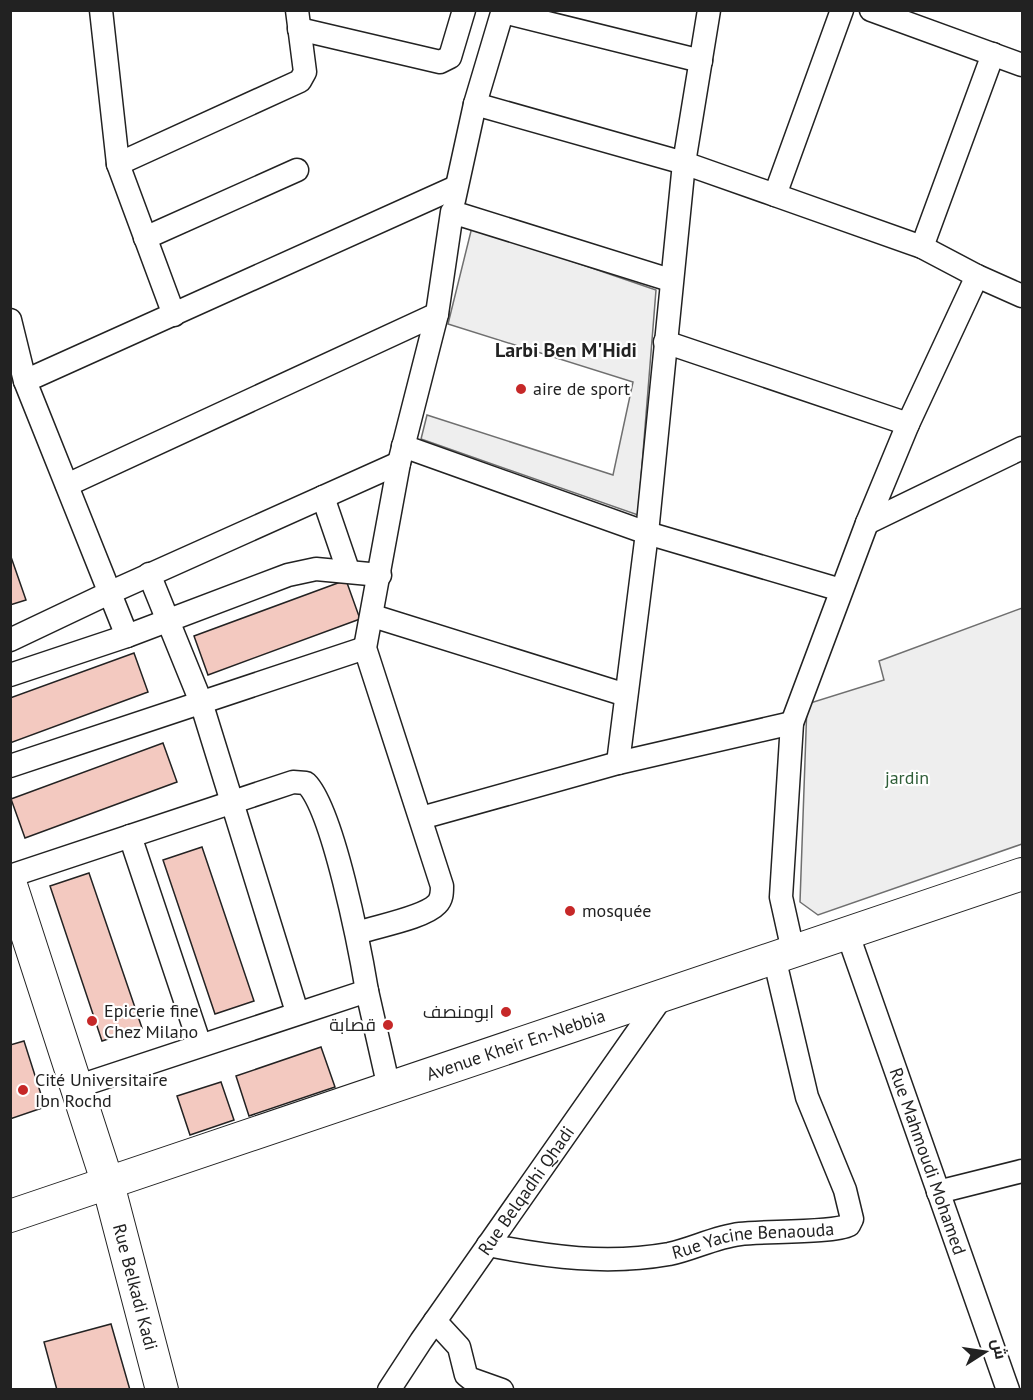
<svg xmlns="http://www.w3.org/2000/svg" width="1033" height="1400" viewBox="0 0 1033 1400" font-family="'PT Sans',Cairo,sans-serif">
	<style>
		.green { fill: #eee; stroke: #6f6f6f; stroke-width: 1.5 }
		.building { fill: #f3c9c0; stroke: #222; stroke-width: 1.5 }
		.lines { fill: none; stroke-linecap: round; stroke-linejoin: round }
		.minor-casing { stroke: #222; stroke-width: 25 }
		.secondary-casing { stroke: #222; stroke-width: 34 }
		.minor { stroke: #fff; stroke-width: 22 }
		.secondary { stroke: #fff; stroke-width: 32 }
		.poi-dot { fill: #c62828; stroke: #fff; stroke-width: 2 }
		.labels { text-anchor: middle; stroke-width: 4.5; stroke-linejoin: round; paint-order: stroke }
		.poi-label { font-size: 18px; fill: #222; stroke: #fff; text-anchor: start }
		.park-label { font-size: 18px; fill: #2f5e38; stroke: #fff }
		.street-label { font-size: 18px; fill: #222; stroke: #fff }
		.neighbourhood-label { font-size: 20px; font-weight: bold; fill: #222; stroke: #fff }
	</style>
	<rect width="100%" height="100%" fill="#fff"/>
	<g class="green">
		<polygon points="472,227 656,290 638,515 421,439 427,415 613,475 633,382 448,324"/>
		<polygon points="1022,608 1022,844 818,915 800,902 807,704 884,680 879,661"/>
	</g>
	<g class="building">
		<polygon points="10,554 26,600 10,605"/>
		<polygon points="346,580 360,619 208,675 194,636"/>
		<polygon points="134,653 148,692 10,743 10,698"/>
		<polygon points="163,743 177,782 25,838 11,799"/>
		<polygon points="202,847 254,1001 215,1014 163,860"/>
		<polygon points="89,873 142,1028 102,1041 50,886"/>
		<polygon points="24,1041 45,1107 10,1119 10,1045"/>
		<polygon points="321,1047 335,1087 249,1116 236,1076"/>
		<polygon points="221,1082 234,1120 190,1135 177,1096"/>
		<polygon points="111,1324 130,1390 57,1390 44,1342"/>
	</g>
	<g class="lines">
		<defs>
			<g id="minor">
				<polyline points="101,10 118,164 174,315"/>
				<polyline points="871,10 1022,65"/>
				<polyline points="503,12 701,61"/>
				<polyline points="299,29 440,62 450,57 464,10"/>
				<polyline points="475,104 684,163 775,195 922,247 977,276 1022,296"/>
				<polyline points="118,164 300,81 305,72 297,10"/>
				<polyline points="775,195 842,10"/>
				<polyline points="454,200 475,104 503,10"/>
				<polyline points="145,238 297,170"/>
				<polyline points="922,247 993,54"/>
				<polyline points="10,320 25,381 127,636"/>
				<polyline points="665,342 908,424"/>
				<polyline points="25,381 456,187"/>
				<polyline points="403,446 647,533 841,590"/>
				<polyline points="67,485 437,314"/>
				<polyline points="323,497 348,570"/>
				<polyline points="867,523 1022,448"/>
				<polyline points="149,574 201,702 297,1012"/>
				<polyline points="373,616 626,695"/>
				<polyline points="10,640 109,593 399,463"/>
				<polyline points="10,675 127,636 288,575 316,569 380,575"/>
				<polyline points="618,763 647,533 684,163 709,10"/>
				<polyline points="10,766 365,648"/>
				<polyline points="421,818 618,763 792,723"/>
				<polyline points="130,836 200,1045"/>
				<path d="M10,876l283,-94 13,1c27,26 54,166 61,208l-291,96"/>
				<path id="s1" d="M847,932l161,458"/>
				<path d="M357,933c20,-7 67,-15 80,-29 5,-5 5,-11 5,-18l-77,-238 34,-185 38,-149 15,-102 218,68"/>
				<polyline points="793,951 781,897 792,723 867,523 908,424 977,276"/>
				<polyline points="367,991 389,1088"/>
				<polyline points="938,1192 1022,1171"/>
				<path id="s2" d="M488,1245c61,12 119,20 181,9 24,-5 46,-17 71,-20 22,-3 94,-1 109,-9l3,-6 -7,-29 -38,-93 -33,-140"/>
				<polyline points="435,1321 459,1347 466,1375 471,1379 502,1390"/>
				<path id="s3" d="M389,1390l32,-49 243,-347"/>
			</g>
			<g id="secondary">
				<path id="s4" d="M10,882l98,302 54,206"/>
				<path id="s5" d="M10,1216l1012,-342"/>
			</g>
		</defs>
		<use href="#minor" class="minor-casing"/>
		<use href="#secondary" class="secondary-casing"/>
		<use href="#minor" class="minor"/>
		<use href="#secondary" class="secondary"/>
	</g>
	<g class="poi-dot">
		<circle cx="521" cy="389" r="6"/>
		<circle cx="570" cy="911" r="6"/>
		<circle cx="506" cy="1012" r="6"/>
		<circle cx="92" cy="1021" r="6"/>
		<circle cx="388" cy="1025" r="6"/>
		<circle cx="23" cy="1090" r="6"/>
	</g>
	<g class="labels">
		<g class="poi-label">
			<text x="533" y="395">aire de sport</text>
			<text x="582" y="917">mosquée</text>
			<text x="104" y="1017">Epicerie fine<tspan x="104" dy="21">Chez Milano</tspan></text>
			<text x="494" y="1018" text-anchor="end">ابومنصف</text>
			<text x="376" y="1031" text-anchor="end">قصابة</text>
			<text x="35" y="1086">Cité Universitaire<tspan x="35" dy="21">Ibn Rochd</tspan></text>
		</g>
		<g class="park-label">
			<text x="907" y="784">jardin</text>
		</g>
		<g class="street-label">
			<text dy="6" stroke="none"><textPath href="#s5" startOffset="534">Avenue Kheir En-Nebbia</textPath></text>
			<text dy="6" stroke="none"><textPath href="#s1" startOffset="243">Rue Mahmoudi Mohamed</textPath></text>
			<text dy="6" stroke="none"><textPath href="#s3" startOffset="242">Rue Belqadhi Qhadi</textPath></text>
			<text dy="6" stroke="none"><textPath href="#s2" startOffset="268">Rue Yacine Benaouda</textPath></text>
			<text dy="6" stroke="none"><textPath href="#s4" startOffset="424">Rue Belkadi Kadi</textPath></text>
		</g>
		<g class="neighbourhood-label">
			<text x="566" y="357">Larbi Ben M'Hidi</text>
		</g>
	</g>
	<rect width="1033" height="1400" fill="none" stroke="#222222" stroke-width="24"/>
	<g transform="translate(985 1352) rotate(78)" stroke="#ffffff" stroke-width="4.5" paint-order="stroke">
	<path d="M0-4.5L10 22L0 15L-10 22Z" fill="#222222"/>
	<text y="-9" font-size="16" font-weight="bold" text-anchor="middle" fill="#222222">ش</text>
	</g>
</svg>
